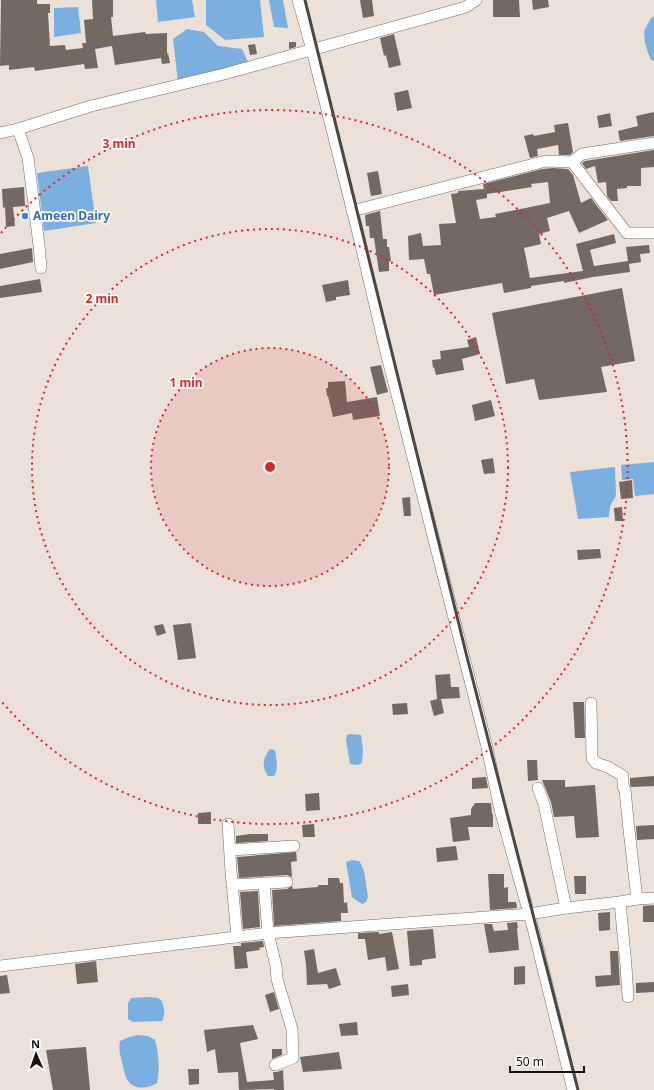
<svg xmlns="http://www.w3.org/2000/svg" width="654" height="1090" viewBox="0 0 654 1090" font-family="'Noto Sans',sans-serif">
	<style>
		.water { fill: #7bafdf }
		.building { fill: #716962; fill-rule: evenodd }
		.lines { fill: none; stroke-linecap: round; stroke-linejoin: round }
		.minor-casing { stroke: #746c65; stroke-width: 12 }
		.minor { stroke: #fff; stroke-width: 11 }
		.rail { stroke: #4c4743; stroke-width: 3 }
		.ring { fill: none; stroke: #d62828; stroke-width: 2; stroke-dasharray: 2 4 }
		.shop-dot { fill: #3f7fe0; stroke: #fff; stroke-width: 1.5 }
		.labels { text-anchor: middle; stroke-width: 3.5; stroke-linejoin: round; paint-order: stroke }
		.shop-label { font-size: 12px; font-weight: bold; fill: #366cbe; stroke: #fff; text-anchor: start }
		.centre { fill: #d62828; stroke: #fff; stroke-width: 2 }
		.ring-label { font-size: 12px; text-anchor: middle; font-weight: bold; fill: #d62828; stroke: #fff; stroke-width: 3.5; stroke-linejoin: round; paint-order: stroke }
	</style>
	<rect width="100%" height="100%" fill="#ebe1d9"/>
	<g class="water">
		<polygon points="156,0 192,0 195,17 158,22"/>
		<polygon points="206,0 260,0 264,37 225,40 206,25"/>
		<polygon points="269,0 283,0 288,28 274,27"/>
		<polygon points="78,7 81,33 54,37 54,8"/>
		<polygon points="654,16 654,61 651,60 648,53 645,43 644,31 651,18"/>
		<polygon points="187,29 204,32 218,46 242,49 248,62 178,82 173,39"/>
		<polygon points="88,166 96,223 44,231 37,173"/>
		<polygon points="654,462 654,494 635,496 633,479 622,480 621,465"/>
		<polygon points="615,467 616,496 610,506 609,517 578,519 570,472"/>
		<polygon points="350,734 361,735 363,750 362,763 357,765 350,764 346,740 347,735"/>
		<path d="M270,749l5,1c1,8 4,19 -1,26h-6c-7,-10 -5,-18 2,-27z"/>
		<polygon points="352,860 359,861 361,864 364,871 368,897 366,902 362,904 352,897 346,862"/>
		<path d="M150,997l8,1 4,3c2,8 4,12 0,20l-29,1 -5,-3v-16l3,-5z"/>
		<path d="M138,1035l10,1 7,4c4,14 5,29 2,43 -10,6 -22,7 -29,-2 -3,-4 -4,-10 -5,-15 -2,-9 -5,-16 -3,-25l9,-4z"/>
	</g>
	<g class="building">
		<polygon points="1,0 37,0 37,4 50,4 50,13 48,13 50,46 65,45 66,50 83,48 82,43 86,43 84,20 93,19 92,0 113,0 113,17 111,17 113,36 145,32 146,34 167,33 167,54 168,53 170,63 162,64 161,58 115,65 112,46 95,49 98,68 85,69 84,64 35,71 34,67 9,70 9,65 0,66"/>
		<polygon points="360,0 372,0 374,16 363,18"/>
		<polygon points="493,0 519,0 520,17 493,17"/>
		<polygon points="532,0 548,0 549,7 533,10"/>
		<polygon points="394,34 401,65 389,68 386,55 384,56 380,38"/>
		<polygon points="289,42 296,42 296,47 289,49"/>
		<polygon points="255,44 257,54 250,55 248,45"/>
		<polygon points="408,90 412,108 397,111 394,93"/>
		<polygon points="654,112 654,136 620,141 618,131 638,126 636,116"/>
		<polygon points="610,113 612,126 599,128 597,116"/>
		<polygon points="568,123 573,152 570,155 559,155 558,145 537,149 538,156 530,158 524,136 533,134 534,136 555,132 554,125"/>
		<polygon points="654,150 654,167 641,168 641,186 627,186 627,188 617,189 618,201 611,201 607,196 606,182 598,183 595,166 586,169 582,163 585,161"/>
		<path d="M553,168l15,1 5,6 8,28 10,-5 17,22 -29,13 -10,-22 -22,7 3,13 -11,3 2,10 -17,4 6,30 53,-7 -7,-27 38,-10 2,9 -26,7 4,16 34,-5 -2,-14 23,-2 1,8 -10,1 1,8 -12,2 1,8 -37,5 -29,6v-2l-33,5v2l-27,5 -2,-10 -68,12 -4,-21h-3l-3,-15 -15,1 -1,-24 13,-3 2,13 18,-1 -2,-21 17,-1 -5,-29 7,-1v-2l26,-2 -1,-5 59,-15zM548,182l2,21 -55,11 1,3 -16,2 -4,-19 11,-2v-4l45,-7 -1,-3z"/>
		<polygon points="378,171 382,194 371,196 367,173"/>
		<polygon points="24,187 25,206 13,207 15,226 6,227 5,207 3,208 2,189"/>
		<polygon points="380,211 383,239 387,239 387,247 389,247 391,261 389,261 389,271 379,272 374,238 370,238 369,226 366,226 365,215"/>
		<polygon points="32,248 33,262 0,269 0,254"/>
		<polygon points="40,279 42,292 0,298 0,286"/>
		<polygon points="348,280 350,295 336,297 336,300 326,302 322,285"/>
		<polygon points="622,288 635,361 601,367 607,392 539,400 534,379 506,384 492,313"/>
		<polygon points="476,337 480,354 462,359 464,370 436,375 434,367 433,368 432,360 441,359 440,351 469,347 467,340"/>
		<polygon points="381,365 388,392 377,395 370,367"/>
		<polygon points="345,381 347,402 377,397 380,416 353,420 352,413 333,417 328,396 327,396 326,388 328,388 328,382"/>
		<polygon points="491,400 495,416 475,421 472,405"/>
		<polygon points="493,458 495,473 484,474 481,460"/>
		<polygon points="632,480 633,498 621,499 619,482"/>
		<polygon points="410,497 411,516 404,516 402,498"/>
		<polygon points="622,507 623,521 615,521 614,508"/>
		<polygon points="600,549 601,558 578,560 577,550"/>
		<polygon points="191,623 196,658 178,660 173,625"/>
		<polygon points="163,624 166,633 157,636 154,626"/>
		<polygon points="450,674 451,687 459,687 460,698 441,699 444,713 434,716 430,701 437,699 435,675"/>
		<polygon points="573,702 584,702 585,738 575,738"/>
		<polygon points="407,703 408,714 393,715 392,704"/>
		<polygon points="527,760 537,760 538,780 528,781"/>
		<polygon points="654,776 654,786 631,787 630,784 630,778"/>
		<polygon points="486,777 488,788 472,789 472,778"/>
		<polygon points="542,780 565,780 565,787 595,785 599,837 576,838 574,816 554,817 551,802"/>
		<polygon points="319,793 320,810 306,811 305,794"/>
		<polygon points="475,803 491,803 492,814 493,814 493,827 468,827 470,840 453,842 450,818 471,815 471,809"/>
		<polygon points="211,812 211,824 198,824 198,813"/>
		<polygon points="314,824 315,837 303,837 302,825"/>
		<polygon points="654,825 654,839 637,840 636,826"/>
		<polygon points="250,834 268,834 268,841 236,843 236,836"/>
		<polygon points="456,846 458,860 437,862 436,848"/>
		<polygon points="296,852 297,861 291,862 292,877 287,875 239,878 237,857"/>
		<polygon points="488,874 504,874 504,888 508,887 508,902 516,902 517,908 490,910"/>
		<polygon points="574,876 586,876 586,894 575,894"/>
		<polygon points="328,878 339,878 340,883 343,883 344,903 347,902 348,913 341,913 341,921 274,926 272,890 287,889 292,886 293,889 318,887 318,885 328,885"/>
		<polygon points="258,891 260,927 243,929 240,892"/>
		<polygon points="654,905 654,922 643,922 643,906"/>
		<polygon points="610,912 610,930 599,931 598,913"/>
		<polygon points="517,922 518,928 517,928 519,950 489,953 484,924 492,924 494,931 508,930 507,923"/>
		<polygon points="433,929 436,958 422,960 422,965 410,966 407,931"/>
		<polygon points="379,932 379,934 392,932 399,969 387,971 385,957 368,960 365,939 358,939 358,933"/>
		<polygon points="263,941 264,947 259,948 260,950 246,952 248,968 235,969 233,946 241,946 241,943"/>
		<polygon points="314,949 318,973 336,968 341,985 329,989 327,984 307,985 306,964 304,951"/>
		<polygon points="610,951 618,951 620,985 596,987 595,976 611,975"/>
		<polygon points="96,961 98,982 77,984 75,964"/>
		<polygon points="525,966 525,984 514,985 514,967"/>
		<polygon points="7,975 10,993 0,994 0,976"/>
		<polygon points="654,982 654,992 636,993 636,983"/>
		<polygon points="408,984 409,995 392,997 391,986"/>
		<polygon points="274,992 279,1009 270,1012 265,995"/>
		<polygon points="357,1022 358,1035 341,1036 339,1024"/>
		<polygon points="253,1025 258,1039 240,1043 247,1082 274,1080 273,1072 277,1072 283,1070 284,1090 274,1090 274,1089 239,1090 238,1072 218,1073 215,1049 207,1052 204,1030"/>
		<polygon points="86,1047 90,1090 53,1090 46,1050"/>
		<polygon points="272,1049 282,1049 282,1055 272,1059"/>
		<polygon points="339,1052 342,1069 303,1072 300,1057"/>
		<polygon points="188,1069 199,1069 199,1084 189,1085"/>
	</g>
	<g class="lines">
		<defs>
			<g id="minor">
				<polyline points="298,0 312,50 359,237 385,348 487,747 500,810 533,928 573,1090"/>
				<polyline points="18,129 28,158 39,245 41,268"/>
				<polyline points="0,133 18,129 91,106 224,74 466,7 476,0"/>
				<polyline points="572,162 582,154 654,143"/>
				<polyline points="352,211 546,161 572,162 627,233 654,233"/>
				<polyline points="591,703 592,758 596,763 608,767 623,776 623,786 625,790 629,830 637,899"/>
				<polyline points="538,788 544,804 566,908"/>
				<polyline points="228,824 231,871 237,937"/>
				<polyline points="230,850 294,846"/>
				<polyline points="264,883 268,933 276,966 277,979 292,1029 293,1058 275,1065"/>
				<polyline points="232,885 287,882"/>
				<polyline points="620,902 626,966 628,997"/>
				<polyline points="0,966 268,933 529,914 566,908 620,902 637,899 654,898"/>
			</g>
		</defs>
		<use href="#minor" class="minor-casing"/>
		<use href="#minor" class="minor"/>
		<polyline class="rail" points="305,0 467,657 578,1090"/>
	</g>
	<circle cx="270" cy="467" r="119" fill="#d62828" fill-opacity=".12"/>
	<g class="ring">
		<circle cx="270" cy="467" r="119"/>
		<circle cx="270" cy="467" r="238"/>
		<path d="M1 233A357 357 0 1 1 1 701"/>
	</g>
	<circle class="shop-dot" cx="25" cy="216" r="4"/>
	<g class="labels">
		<g class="shop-label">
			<text x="33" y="220">Ameen Dairy</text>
		</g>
	</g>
	<circle cx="270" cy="467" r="6" class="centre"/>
	<g class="ring-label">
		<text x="119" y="148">3 min</text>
		<text x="102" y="303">2 min</text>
		<text x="186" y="387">1 min</text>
	</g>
	<g transform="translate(36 1054) rotate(358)" stroke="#ffffff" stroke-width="3" paint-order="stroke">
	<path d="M0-3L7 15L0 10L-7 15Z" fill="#14110e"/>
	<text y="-6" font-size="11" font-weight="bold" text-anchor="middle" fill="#14110e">N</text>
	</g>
	<path d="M510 1066v6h74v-6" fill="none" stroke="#14110e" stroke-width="2"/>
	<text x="516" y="1066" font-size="12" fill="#14110e" stroke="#ffffff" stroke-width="3" paint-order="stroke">50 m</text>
</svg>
